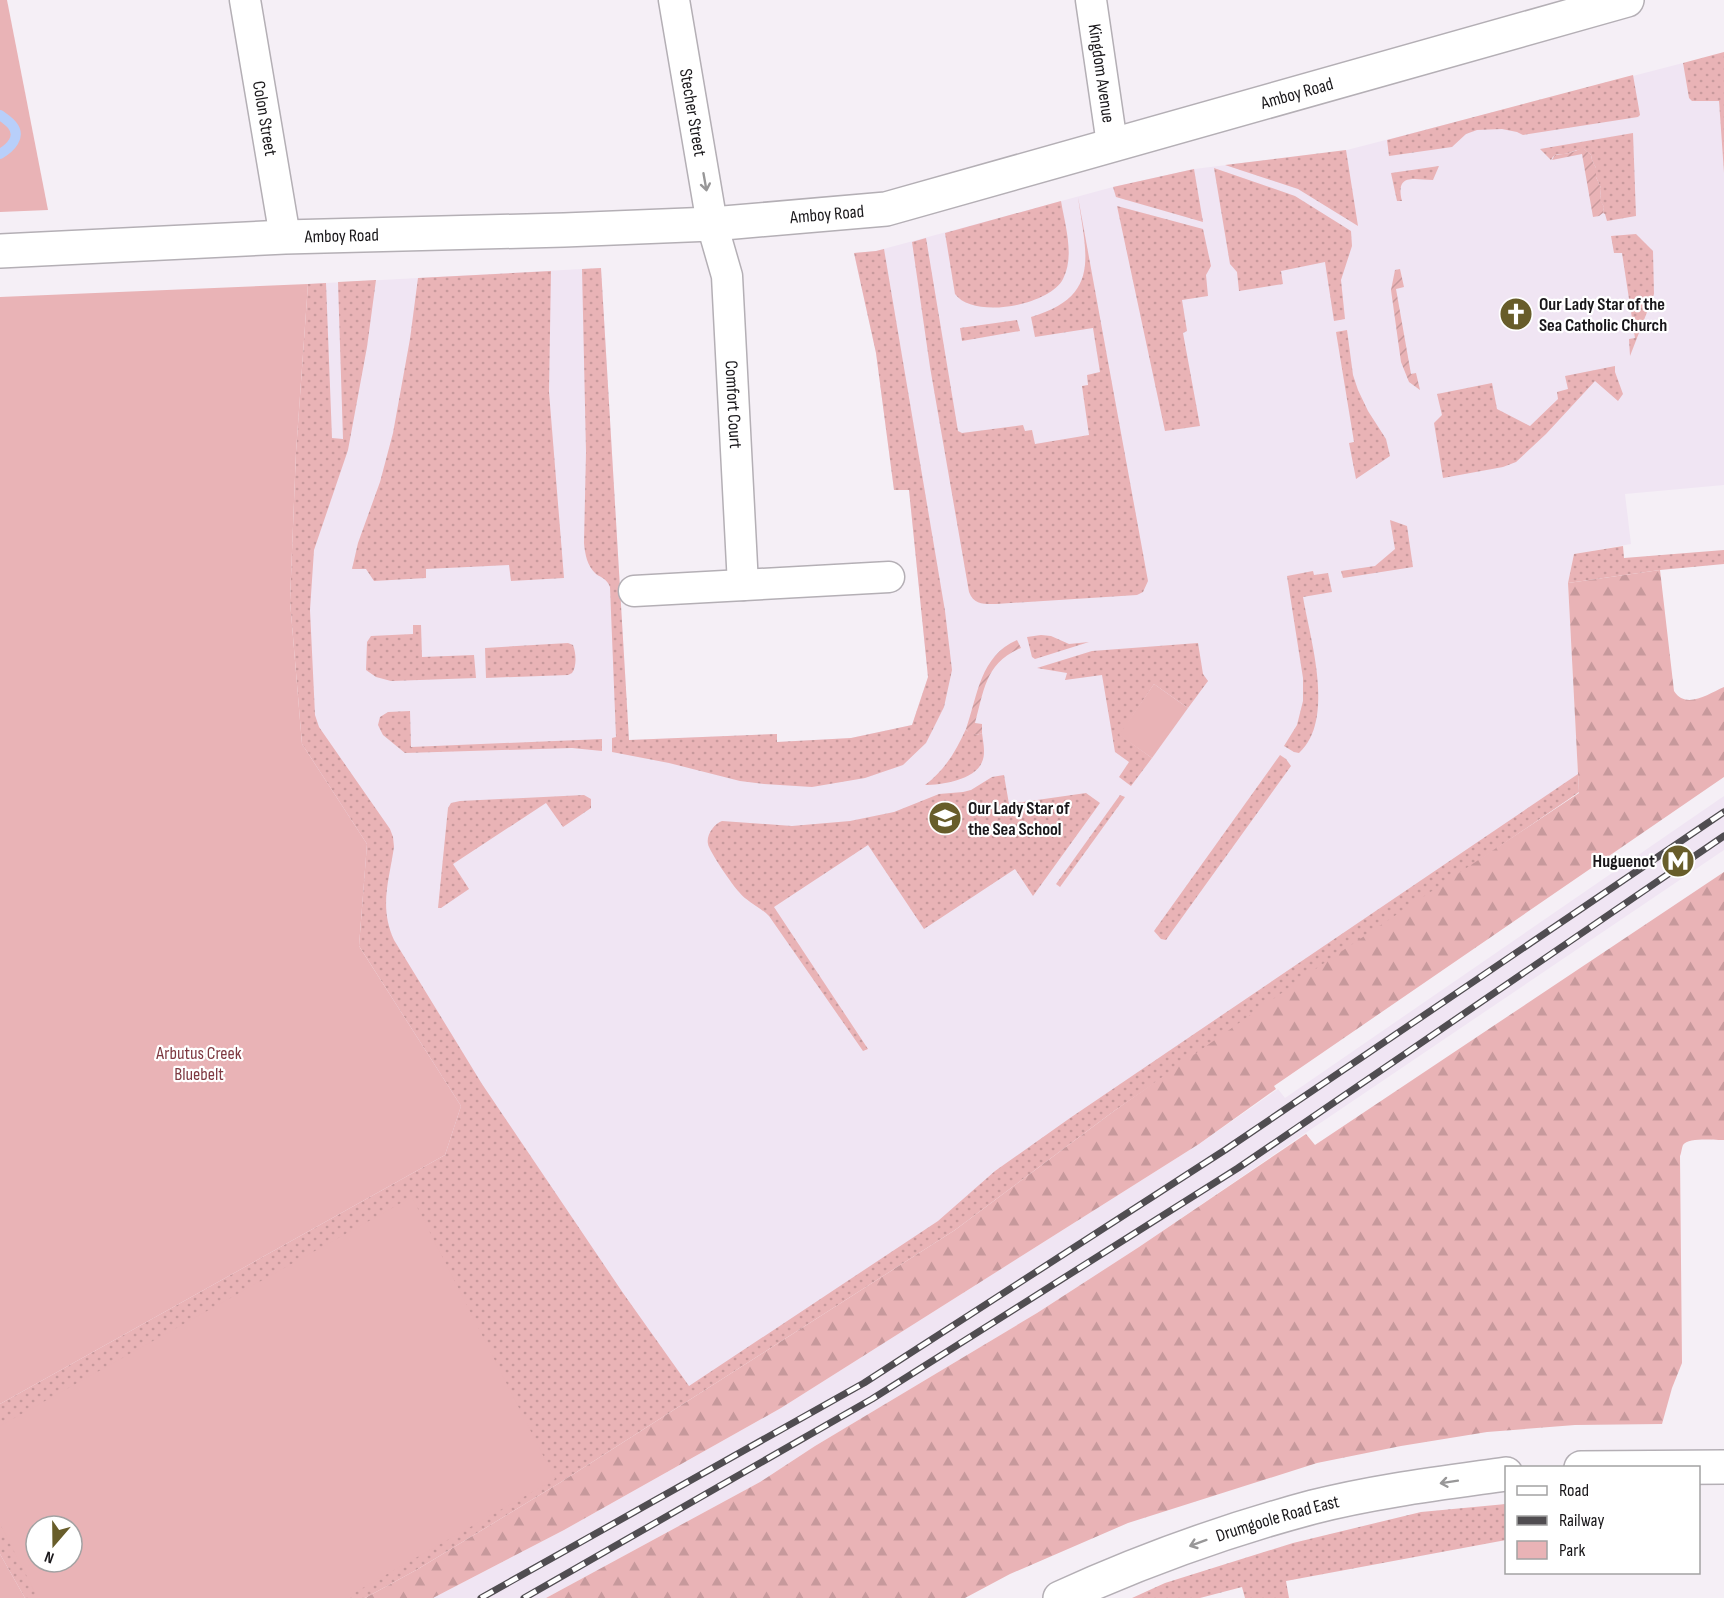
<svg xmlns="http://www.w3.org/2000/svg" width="1724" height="1598" viewBox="0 0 1724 1598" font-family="'Sofia Sans Condensed',sans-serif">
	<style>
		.built { fill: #f0e5f3; fill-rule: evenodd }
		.grass { fill: url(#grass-dots); fill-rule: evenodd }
		.forest { fill: url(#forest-firs) }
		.park { fill: #e9b3b6; fill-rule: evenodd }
		.garden { fill: url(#garden-furrows) }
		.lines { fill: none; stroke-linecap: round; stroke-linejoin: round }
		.stream { stroke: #b8cffa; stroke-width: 10 }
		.street-casing { stroke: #b4afb5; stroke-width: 33 }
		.secondary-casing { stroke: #b4afb5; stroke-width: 36 }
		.street { stroke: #fff; stroke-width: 30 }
		.secondary { stroke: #fff; stroke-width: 33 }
		.rail-casing { stroke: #504d51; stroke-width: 7 }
		.rail { stroke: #fff; stroke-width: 4.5; stroke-dasharray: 14; stroke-linecap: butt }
		.oneway { stroke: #989798 }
		.labels { text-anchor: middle; stroke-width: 4.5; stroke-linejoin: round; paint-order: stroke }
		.street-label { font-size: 18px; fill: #19171a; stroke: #fff }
		.poi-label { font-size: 18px; font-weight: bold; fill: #19171a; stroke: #fff; text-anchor: start }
		.park-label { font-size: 18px; fill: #7e3941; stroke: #fff }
	</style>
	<defs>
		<pattern id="grass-dots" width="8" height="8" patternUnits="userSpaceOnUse" patternTransform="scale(1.5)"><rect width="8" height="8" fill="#e9b3b6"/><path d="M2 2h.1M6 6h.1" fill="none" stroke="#c7999c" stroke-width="1.8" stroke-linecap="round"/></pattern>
		<pattern id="forest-firs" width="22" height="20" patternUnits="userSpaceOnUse" patternTransform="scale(1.5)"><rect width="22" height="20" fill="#e9b3b6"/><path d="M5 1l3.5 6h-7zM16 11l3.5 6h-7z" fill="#c7999c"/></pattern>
		<pattern id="garden-furrows" width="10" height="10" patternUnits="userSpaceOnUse" patternTransform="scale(1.5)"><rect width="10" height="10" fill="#e9b3b6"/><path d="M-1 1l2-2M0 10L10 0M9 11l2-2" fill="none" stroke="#c7999c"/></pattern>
	</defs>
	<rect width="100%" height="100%" fill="#f5eff6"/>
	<g class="built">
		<path d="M1683,63l6,35 3,3h27l5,72v312l-99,9 6,50 -57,10 -6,29 11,209 -465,319 -749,487h-340l-25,-44v-150l445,-249 -143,-411 6,-460 293,-16 28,472 148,-6v8l74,-4 61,-13 16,-48 -19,-187h-15l-18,-137 -22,-100 22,-2 237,-64 81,-18 149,-18zM36,1526h36v36h-36z"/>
		<polygon points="1724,796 1724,850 1307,1132 1139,1247 1037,1313 815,1446 760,1482 546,1598 433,1598 564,1530 781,1408 1199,1144 1278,1089 1285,1098"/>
	</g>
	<g class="grass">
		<polygon points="1724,52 1724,173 1719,101 1692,101 1689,98 1683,63"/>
		<polygon points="1633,75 1640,115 1638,117 1523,135 1517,132 1502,129 1477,130 1466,134 1452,147 1389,156 1387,140"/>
		<path d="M1633,133l3,83 -29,5 -2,-7 -2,-1 1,-6 -4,-7 1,-12 -5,-11v-9l-4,-8 -1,-5 -7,-6c-8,0 -13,4 -20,5 -5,1 -6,-1 -10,2 -2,1 -2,3 -3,4l-11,-11z"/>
		<polygon points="1346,150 1358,226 1298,189 1225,165"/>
		<path d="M1439,166l-6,14c-18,0 -38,-8 -31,21h-5l-6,-28z"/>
		<polygon points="1214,168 1295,196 1351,231 1352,246 1341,280 1345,319 1334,321 1325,262 1281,271 1283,284 1239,291 1237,272 1230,264"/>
		<polygon points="1194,169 1203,222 1116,197 1113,187"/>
		<path d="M1078,197l70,384 -5,11 -6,3 -141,9c-12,0 -22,1 -27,-12l-39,-225 -18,-125 14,-4 32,193 4,2 61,-8 2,6 7,-1 3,14 54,-9 -7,-49 6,-1 -1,-10 13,-3 -7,-44 -58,9 -4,-20c71,-21 55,-62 47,-120z"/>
		<path d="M1061,201c4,24 14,55 2,78 -13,26 -89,41 -108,15l-10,-61z"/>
		<polygon points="1117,206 1203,229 1211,266 1206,275 1208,296 1182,300 1187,331 1183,333 1200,426 1165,431"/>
		<polygon points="1636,234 1653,251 1654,294 1630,356 1629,339 1635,338 1622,253 1614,253 1611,236"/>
		<path d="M884,249l61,362 7,59 -8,37 -18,36 -23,22 -38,13 -53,9 -48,-3 -24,-3 -71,-18 -57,-11v-14l4,-1 -6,-150c-3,-8 -8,-9 -14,-13 -9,-8 -11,-20 -12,-31l2,-91 -4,-183 19,-1 28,472 148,-6v8l74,-4 61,-13 16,-48 -19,-187h-15l-18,-137 -22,-100 22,-2z"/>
		<polygon points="551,271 549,392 564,578 511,581 509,565 426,569 426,578 374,581 366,569 352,569 358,543 380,482 393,433 410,339 418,278"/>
		<path d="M376,280l-9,67 -19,103 -34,100 -4,60 5,105 4,12 71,102 3,8 1,10c-5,34 -15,60 0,93l88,144 141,209 66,93 249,-165 57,-50 75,-53 508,-344 1,18 -465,319 -159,119 -394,252 -143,87 -53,29h-340l-25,-44v-150l445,-249 16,-49 -102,-160 8,-102 -65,-100 -12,-143 6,-149 12,-168 18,-1 6,155 11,1 -5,-157zM36,1526h36v36h-36z"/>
		<polygon points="1017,320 1020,331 962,341 960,328"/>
		<polygon points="1347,330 1353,375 1358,390 1368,411 1386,439 1390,456 1356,479 1349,443 1354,442 1336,332"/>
		<polygon points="1615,366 1615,372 1623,394 1618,401 1595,381 1546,434 1516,462 1503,467 1443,478 1434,423 1442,415 1437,394 1492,383 1497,409 1530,426 1558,399 1557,392 1568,389 1565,376"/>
		<polygon points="1390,520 1407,526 1413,567 1343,578 1341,571 1375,566 1395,549"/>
		<polygon points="1623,546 1624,558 1724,550 1724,564 1660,570 1568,583 1574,554"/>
		<path d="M1313,571l1,4 14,-2 4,19 -29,5c7,42 33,123 -4,156l-5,-1 -10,-6 13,-21 6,-24v-23l-16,-102z"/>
		<polygon points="413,625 421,625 422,657 474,655 476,678 391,681 376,677 366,670 367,642 371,636 413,634"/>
		<polygon points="1041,635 1051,636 1069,644 1089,642 1035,659 1032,657 1027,637"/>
		<path d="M568,643l5,2c3,8 4,21 -1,28l-4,2 -82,3 -1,-30z"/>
		<polygon points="1198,643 1203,674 1208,681 1188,708 1154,684 1120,735 1152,758 1131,786 1119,777 1129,762 1115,752 1102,675 1065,680 1067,673 1037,668 1092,651"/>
		<polygon points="410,711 411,747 602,739 602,751 572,748 405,753 383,735 378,725 380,717 388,712"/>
		<path d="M966,729l1,2 10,4 5,-2c1,9 4,20 0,29 -7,18 -41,23 -57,23 20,-15 31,-34 41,-56z"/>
		<polygon points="1280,755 1286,759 1291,766 1173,930 1166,940 1161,939 1154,931"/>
		<path d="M1004,775l5,29 77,-11 14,10 -67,93 -18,-27 -91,60 -56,-84 -94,62 94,142 -5,2 -94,-135c-9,-9 -22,-14 -30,-24 -6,-6 -30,-41 -31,-48 -2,-9 6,-20 14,-23l70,5 58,-5 44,-9 45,-18 24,-2 8,-2 21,-13z"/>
		<polygon points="584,795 591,799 591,808 563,827 546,803 453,864 469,889 441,908 438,908 448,808 451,803 460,801"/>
		<polygon points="1120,795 1125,797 1060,887 1056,884"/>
		<polygon points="1506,1504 1506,1540 1286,1581 1289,1598 1245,1598 1242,1587 1200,1598 1132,1598 1165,1583 1293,1543 1421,1512"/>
	</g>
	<g class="forest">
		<path d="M1660,570l14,121c12,19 34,3 50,-4v90l-450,309 2,3 -77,55 -418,264 -217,122 -131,68h-68l53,-29 143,-87 394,-252 159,-119 213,-150 252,-168 -11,-210z"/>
		<path d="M1724,872v268c-9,0 -36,-3 -41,5 -1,2 -2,9 -3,11l2,207 -10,25 -10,36 -87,1 -88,7 -86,14 -84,17 -189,60 -118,51 -45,24h-419l214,-116 55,-36 222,-133 102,-66 167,-113 9,11z"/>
	</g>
	<g class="park">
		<polygon points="0,0 7,0 48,210 0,212"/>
		<polygon points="308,284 296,452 290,601 302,744 367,844 359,946 461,1106 445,1155 0,1404 0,297"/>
		<polygon points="1154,684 1188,708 1152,758 1119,735"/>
		<path d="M412,1197l143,282 -210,119h-307l-38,-74v-98zM36,1526h36v36h-36z"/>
		<polygon points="0,1554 25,1598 0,1598"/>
	</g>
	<g class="garden">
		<path d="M1583,148l8,7 1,5 4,8v9l5,11 -1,11 4,8 -1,6 -4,3 -6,1 -11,-63 -30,6 3,-5c6,-1 11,-1 17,-3 5,-1 6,-3 11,-4z"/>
		<polygon points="1400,269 1404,287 1396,289 1411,374 1416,373 1420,390 1409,382 1401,362 1391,290 1395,270"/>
		<path d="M1017,640l4,8c-36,15 -37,43 -46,75l7,1v9l-5,2 -8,-2 -3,-4c12,-34 14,-73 51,-89z"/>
	</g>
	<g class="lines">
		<path class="stream" d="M0,115c4,3 9,6 12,10 10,12 -2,23 -12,29"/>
		<defs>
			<g id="street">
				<path id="s1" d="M245,0l40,237"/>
				<path id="s2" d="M674,0l38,224 15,52 16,309"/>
				<path id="s3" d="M1091,0l21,144"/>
				<polyline points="634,591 889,577"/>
			</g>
			<g id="secondary">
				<path id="s4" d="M0,251l285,-14 279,-7 148,-6 174,-15 741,-209"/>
				<polyline points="1581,1468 1724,1467"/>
				<path id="s5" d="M1060,1598c81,-37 167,-68 253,-91 63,-16 129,-24 193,-33"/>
			</g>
		</defs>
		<use href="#street" class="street-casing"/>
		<use href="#secondary" class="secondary-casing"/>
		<use href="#street" class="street"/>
		<use href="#secondary" class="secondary"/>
		<defs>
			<g id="rail">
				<polyline points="481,1598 864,1383 1225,1150 1724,812"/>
				<polyline points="524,1598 872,1399 1238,1168 1724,836"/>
			</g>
		</defs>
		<use href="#rail" class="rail-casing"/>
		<use href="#rail" class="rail"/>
	</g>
	<defs><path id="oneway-shaft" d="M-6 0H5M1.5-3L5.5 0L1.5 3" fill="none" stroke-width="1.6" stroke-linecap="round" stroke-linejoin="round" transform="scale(1.5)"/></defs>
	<g class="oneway">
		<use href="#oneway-shaft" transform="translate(705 182) rotate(80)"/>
		<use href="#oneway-shaft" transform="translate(1449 1482) rotate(171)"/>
		<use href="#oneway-shaft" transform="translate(1198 1543) rotate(160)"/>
	</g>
	<defs>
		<symbol id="church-disc" viewBox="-11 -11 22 22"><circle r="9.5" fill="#685d2a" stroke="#fff"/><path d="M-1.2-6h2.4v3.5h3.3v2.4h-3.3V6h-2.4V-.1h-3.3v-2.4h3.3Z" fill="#fff"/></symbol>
		<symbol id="school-disc" viewBox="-11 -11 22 22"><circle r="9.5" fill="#685d2a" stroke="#fff"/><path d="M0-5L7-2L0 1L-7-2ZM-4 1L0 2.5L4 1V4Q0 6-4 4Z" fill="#fff"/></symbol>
		<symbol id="metro-disc" viewBox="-11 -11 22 22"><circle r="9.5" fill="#685d2a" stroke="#fff"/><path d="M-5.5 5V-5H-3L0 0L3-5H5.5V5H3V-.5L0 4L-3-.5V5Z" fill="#fff"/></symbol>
	</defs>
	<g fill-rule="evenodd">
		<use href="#church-disc" x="1497" y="295" width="38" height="38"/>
		<use href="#school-disc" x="926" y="799" width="38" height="38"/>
		<use href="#metro-disc" x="1659" y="842" width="38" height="38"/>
	</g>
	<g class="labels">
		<g class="street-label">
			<text dy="6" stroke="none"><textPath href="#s3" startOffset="74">Kingdom Avenue</textPath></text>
			<text dy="6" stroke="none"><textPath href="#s4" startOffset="1314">Amboy Road</textPath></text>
			<text dy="6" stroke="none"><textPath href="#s2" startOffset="114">Stecher Street</textPath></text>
			<text dy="6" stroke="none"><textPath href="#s1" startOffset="120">Colon Street</textPath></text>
			<text dy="6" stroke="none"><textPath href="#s4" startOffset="828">Amboy Road</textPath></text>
			<text dy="6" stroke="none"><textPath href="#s4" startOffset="342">Amboy Road</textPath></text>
			<text dy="6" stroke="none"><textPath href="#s2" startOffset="410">Comfort Court</textPath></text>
			<text dy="6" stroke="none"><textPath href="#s5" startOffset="232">Drumgoole Road East</textPath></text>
		</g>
		<g class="poi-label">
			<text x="1539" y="310">Our Lady Star of the<tspan x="1539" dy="21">Sea Catholic Church</tspan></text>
			<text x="968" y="814">Our Lady Star of<tspan x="968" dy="21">the Sea School</tspan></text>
			<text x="1655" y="867" text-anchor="end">Huguenot</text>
		</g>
		<g class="park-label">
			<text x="199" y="1059">Arbutus Creek<tspan x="199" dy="21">Bluebelt</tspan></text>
		</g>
	</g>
	<rect x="1505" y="1466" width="195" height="108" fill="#ffffff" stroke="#a3a2a3" stroke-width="1.5"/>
	<rect x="1517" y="1486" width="30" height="9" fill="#ffffff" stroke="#a3a2a3" stroke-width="1.5"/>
	<text x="1559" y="1496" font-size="18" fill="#19171a">Road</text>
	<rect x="1517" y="1516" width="30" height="9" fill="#504d51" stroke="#a3a2a3" stroke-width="1.5"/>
	<text x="1559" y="1526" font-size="18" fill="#19171a">Railway</text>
	<rect x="1517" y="1541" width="30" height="18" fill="#e9b3b6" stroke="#a3a2a3" stroke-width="1.5"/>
	<text x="1559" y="1556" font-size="18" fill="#19171a">Park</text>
	<g transform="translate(54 1544) rotate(200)"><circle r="28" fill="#ffffff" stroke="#a3a2a3" stroke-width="1.5"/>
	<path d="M0-4.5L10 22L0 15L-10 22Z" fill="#685d2a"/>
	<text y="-9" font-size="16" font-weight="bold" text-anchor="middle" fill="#19171a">N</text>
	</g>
</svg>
